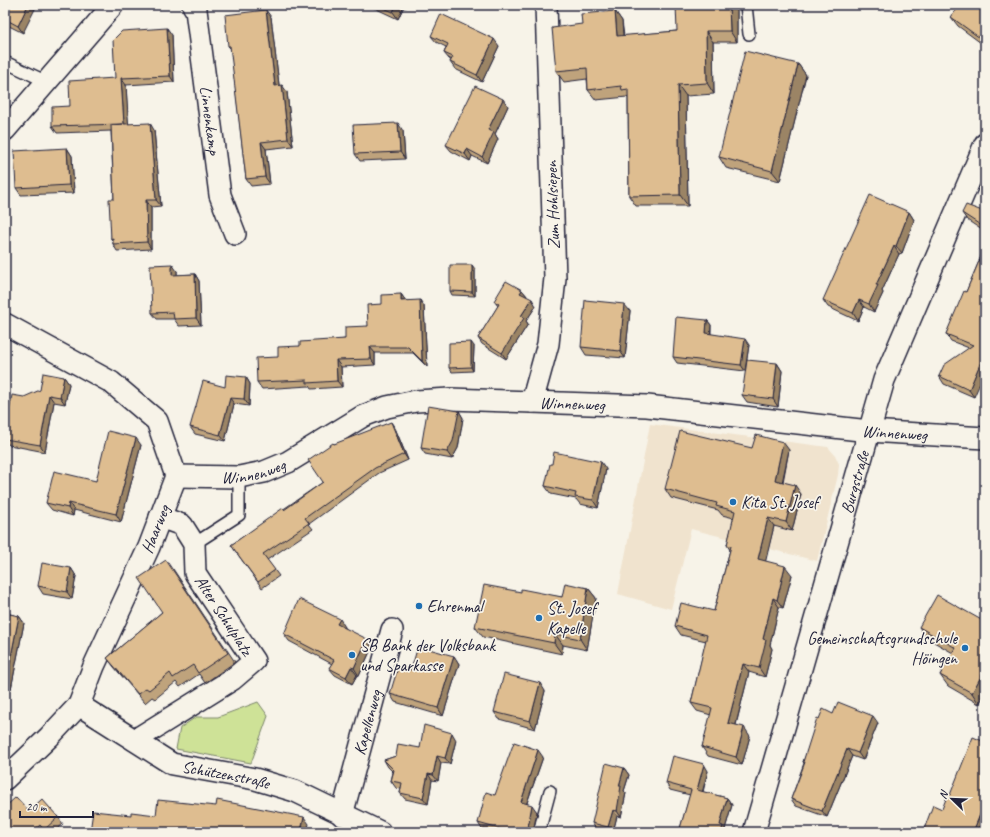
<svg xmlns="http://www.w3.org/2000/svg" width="990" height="837" viewBox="0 0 990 837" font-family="Caveat,sans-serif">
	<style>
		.built { fill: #f0e3ce }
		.green { fill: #cee297; stroke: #788269 }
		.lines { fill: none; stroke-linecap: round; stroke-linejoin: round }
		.service-casing { stroke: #22223b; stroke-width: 14 }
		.minor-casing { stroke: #22223b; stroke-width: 24 }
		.service { stroke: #f7f3e8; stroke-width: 11 }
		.minor { stroke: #f7f3e8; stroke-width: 21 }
		.wall { fill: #bfa37c; stroke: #22223b }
		.shaded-wall { fill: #9b8465; stroke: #22223b }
		.building { fill: #debd90; stroke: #22223b }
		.poi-dot { fill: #1f6fb2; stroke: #f7f3e8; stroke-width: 1.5 }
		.labels { text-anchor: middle; stroke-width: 3.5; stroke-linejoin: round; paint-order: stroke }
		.street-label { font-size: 17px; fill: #22223b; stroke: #f7f3e8 }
		.poi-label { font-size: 17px; fill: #22223b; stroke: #f7f3e8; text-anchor: start }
	</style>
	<rect width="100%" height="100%" fill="#f7f3e8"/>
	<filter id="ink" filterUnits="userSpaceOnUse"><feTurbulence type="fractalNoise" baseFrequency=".025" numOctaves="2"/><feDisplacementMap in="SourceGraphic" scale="8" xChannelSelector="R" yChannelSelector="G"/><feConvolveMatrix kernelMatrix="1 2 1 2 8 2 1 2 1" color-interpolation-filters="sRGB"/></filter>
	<g filter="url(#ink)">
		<polygon class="built" points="650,424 828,447 835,455 839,464 838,475 817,561 691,529 671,609 618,594"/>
		<polygon class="green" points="258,702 268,716 251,763 176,749 180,728 196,717 218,717"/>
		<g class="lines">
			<defs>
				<g id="service">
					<polyline points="746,5 749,34"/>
					<polyline points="5,62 47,82"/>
					<polyline points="194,544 239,515 239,477"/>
					<polyline points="539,832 550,791"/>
				</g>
				<g id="minor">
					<path id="s1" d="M193,5l3,5 24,185 15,39"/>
					<polyline points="5,130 113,5"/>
					<polyline points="5,324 111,382 157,421 176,476 149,547 94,666 79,705 49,737 5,779"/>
					<polyline points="532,402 548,344 555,278 546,5"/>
					<path id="s2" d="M176,476l63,1 25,-5 24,-10 75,-46 24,-9 29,-6 34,-2 197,7 222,25 116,7"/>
					<path id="s3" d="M79,705l93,59 83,15 40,12 85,41"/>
					<polyline points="135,740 233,679 254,661 195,573 194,544 182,525 160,517"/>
					<path id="s4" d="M342,815l50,-185"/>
					<path id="s5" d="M754,832l130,-452 101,-236"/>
				</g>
			</defs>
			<use href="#service" class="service-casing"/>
			<use href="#minor" class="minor-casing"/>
			<use href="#service" class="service"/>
			<use href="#minor" class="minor"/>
		</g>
		<g class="wall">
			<polygon points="5,5 23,33 5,24"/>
			<polygon points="368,5 412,5 403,8 398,19"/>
			<polygon points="737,5 737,42 713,42 714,94 686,96 688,206 636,206 629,196 628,98 627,97 596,100 588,90 587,79 564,82 556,71 582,24 615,11 622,21 624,36 677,31"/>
			<polygon points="985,5 985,46 958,26 951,17"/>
			<polygon points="271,17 279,85 287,92 293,146 266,149 270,184 251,186 246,179 231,49 228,46"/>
			<polygon points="172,35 174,82 126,85 128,124 154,130 161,206 151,207 151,249 117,251 113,244 113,241 111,239 114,199 111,131 57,133 52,126"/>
			<polygon points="431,36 499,46 482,82 455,69 450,62 451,60 449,59 444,53 446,47 436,42"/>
			<polygon points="798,64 806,75 780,181 726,168 719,157"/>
			<polygon points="508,106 495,134 498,139 487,163 472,156 470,161 451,151 446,145"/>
			<polygon points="403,131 405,159 360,161 355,154"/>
			<polygon points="67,148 72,156 74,193 21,195 16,188"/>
			<polygon points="909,212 914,220 902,253 899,254 882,291 883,293 874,312 864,307 858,321 828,307 823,300"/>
			<polygon points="985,212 985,232 967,220 962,213"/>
			<polygon points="985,247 974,397 944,384 939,376 969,348 951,341 946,334 966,292"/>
			<polygon points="475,269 475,296 452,295 450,291"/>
			<polygon points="177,271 177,275 195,274 199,281 201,325 179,326 174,319 157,319 152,313"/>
			<polygon points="522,290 527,296 526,297 536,306 526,321 528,324 506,359 482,344 478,338 498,306 494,301"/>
			<polygon points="401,294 405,300 424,306 427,367 413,353 375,353 375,365 341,367 342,387 311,389 309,386 262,389 257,382 278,357 300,346 345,339 368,326 382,304"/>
			<polygon points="630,311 625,358 586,355 581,347"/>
			<polygon points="707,320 711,325 711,334 749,345 745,371 677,363 673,357"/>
			<polygon points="474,346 473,371 452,372 449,368"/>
			<polygon points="777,363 782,371 778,407 747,402 742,395"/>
			<polygon points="64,377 69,384 65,404 54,402 45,452 9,445 5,440 5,434 40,390"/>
			<polygon points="246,377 250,384 249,406 234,404 225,441 195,434 190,427 225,387"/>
			<polygon points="459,411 463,418 458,448 452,459 425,454 421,448"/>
			<polygon points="395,428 408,460 379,473 309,524 313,529 267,560 279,576 262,588 231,545 323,482 334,444"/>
			<polygon points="141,445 121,522 74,510 73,516 52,510 46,503 96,481"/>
			<polygon points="752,448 789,450 783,482 801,494 792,531 774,526 765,561 792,575 783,608 779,607 770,645 772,649 765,677 749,672 736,725 750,736 742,765 708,756 702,747 711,715 697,711 691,703 706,641 681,635 675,626 714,611 730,550 727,545 734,518 722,515 718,510 671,498 665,489"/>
			<polygon points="552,464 606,469 598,508 580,504 576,499 551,494 545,486"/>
			<polygon points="71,568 76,576 72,599 43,594 38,586"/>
			<polygon points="173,569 235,662 205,683 199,674 180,687 176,682 155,699 152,697 145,703 114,667 107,658 162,612"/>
			<polygon points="588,588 596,598 587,650 563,645 562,654 483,637 475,627 521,592 562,597"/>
			<polygon points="5,613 19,616 24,623 11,689 5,688"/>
			<polygon points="985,622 985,693 979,704 948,686 940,675 953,653 927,638 919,627"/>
			<polygon points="345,627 345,628 372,647 359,676 357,675 352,684 335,675 329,668 332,664 289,641 284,634"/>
			<polygon points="454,656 459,664 443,716 395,702 390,694 411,670"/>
			<polygon points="545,691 535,729 499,719 494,712"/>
			<polygon points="833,714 878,723 863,760 852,756 827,817 796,806 791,799 804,763 803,762 819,719"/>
			<polygon points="456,740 450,764 441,763 438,781 432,780 428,804 405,799 400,793 401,789 396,788 391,781 393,772 388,767 384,760 420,748"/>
			<polygon points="543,757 527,803 537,812 533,832 492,832 482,829 478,823 495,795"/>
			<polygon points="624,768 629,775 624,791 626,793 621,817 617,816 613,832 606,832 596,829 592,823"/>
			<polygon points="708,771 703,792 727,798 732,805 725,829 727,832 679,832 690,795 670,790 666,783"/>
			<polygon points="29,811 58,817 63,824 54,832 5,832"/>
		</g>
		<g class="shaded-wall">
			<polygon points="28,5 37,5 23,33 18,26"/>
			<polygon points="396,5 400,5 403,8 398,19 393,12"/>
			<polygon points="729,5 737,5 737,42 730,31"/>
			<polygon points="266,10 271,17 280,93 275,86"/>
			<polygon points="615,11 622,21 624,47 617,36"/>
			<polygon points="167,28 172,35 174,82 170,76"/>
			<polygon points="706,31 713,42 714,94 707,83"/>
			<polygon points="985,32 985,45 980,38"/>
			<polygon points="494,39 499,46 482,82 477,75"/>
			<polygon points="798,64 806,75 780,181 772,171"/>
			<polygon points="121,78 126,85 129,131 124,124"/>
			<polygon points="282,85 287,92 293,146 288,139"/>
			<polygon points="678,85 686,96 688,206 680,195"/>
			<polygon points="503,99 508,106 495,134 498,139 487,163 482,157 488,130"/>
			<polygon points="150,123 154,130 161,206 156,200"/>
			<polygon points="398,123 403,131 405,159 400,152"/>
			<polygon points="261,142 266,149 270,184 265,177"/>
			<polygon points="67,148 72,156 74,193 69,185"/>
			<polygon points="467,149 472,156 470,161 465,154"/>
			<polygon points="146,200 151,207 151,249 147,242"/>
			<polygon points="909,212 914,220 902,253 896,246"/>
			<polygon points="894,246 899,254 882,291 883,293 874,312 869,304 876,285"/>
			<polygon points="172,264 177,271 177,282 172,275"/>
			<polygon points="472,265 475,269 475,296 472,292"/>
			<polygon points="195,274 199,281 201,325 196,318"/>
			<polygon points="522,290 527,296 525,299 520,293"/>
			<polygon points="401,294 406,301 401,301"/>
			<polygon points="532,299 536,306 526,321 528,324 506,359 502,353 521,316"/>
			<polygon points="420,300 424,306 427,367 422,361"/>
			<polygon points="859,300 864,307 858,321 853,313"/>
			<polygon points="624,304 630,311 625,358 620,351"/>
			<polygon points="707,320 711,325 710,339 706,333"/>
			<polygon points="745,339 749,345 745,371 741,365"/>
			<polygon points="471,342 474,346 473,371 471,367"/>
			<polygon points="370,347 375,353 375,365 371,359"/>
			<polygon points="985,352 985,372 974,397 969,390"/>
			<polygon points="336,360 341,367 342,387 337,381"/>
			<polygon points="777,363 782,371 778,407 773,399"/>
			<polygon points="64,377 69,384 65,404 60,397"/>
			<polygon points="246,377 250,384 249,406 244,399"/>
			<polygon points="49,395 54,402 45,452 40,445"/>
			<polygon points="230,398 234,404 225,441 220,435"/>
			<polygon points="459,411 463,418 458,448 452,459 447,452"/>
			<polygon points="391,422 395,428 408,460 404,454"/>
			<polygon points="136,438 141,445 121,522 116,514"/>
			<polygon points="783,442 789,450 781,488 775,480"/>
			<polygon points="601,462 606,469 598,508 593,500"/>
			<polygon points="795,485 801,494 792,531 786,522"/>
			<polygon points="69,503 74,510 73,516 68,508"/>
			<polygon points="768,518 774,526 764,568 758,559"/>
			<polygon points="785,566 792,575 783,608 777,600"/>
			<polygon points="71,568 76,576 72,599 67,592"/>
			<polygon points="588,588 596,598 587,650 580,639"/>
			<polygon points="773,598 779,607 770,645 772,649 765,677 759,668 763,639"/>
			<polygon points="19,616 24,623 11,689 6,682"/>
			<polygon points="340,619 345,627 343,632 337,624"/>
			<polygon points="555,634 563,645 562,654 554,643"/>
			<polygon points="367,639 372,647 359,676 354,668"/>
			<polygon points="454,656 459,664 443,716 438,708"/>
			<polygon points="743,664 749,672 734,732 728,723"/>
			<polygon points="351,667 357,675 352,684 346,677"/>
			<polygon points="985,669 985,693 979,704 972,693"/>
			<polygon points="540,683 545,691 535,729 530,721"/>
			<polygon points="873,716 878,723 863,760 858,753"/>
			<polygon points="744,727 750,736 742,765 736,757"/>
			<polygon points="452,733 456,740 450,764 445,758"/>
			<polygon points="847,749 852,756 827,817 822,811"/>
			<polygon points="538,750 543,757 525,808 521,802"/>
			<polygon points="437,756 441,763 438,781 433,775"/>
			<polygon points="704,764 708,771 701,797 697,790"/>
			<polygon points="624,768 629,775 624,791 626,793 621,817 617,811 619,786"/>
			<polygon points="428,774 432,780 428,804 423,798"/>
			<polygon points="727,798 732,805 725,829 727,832 721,832 720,825"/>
			<polygon points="985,802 985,822 981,832 973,832"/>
			<polygon points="532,805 537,812 533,832 528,827"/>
			<polygon points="613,810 617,816 613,832 611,832 608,827"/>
			<polygon points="304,817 309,824 307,832 301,831"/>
		</g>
		<g class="building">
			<polygon points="5,5 28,5 18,26 5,19"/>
			<polygon points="377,5 396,5 393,12"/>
			<polygon points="676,5 729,5 730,31 706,31 707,83 678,85 680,195 629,196 628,89 622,90 621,86 588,90 587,68 556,71 552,28 582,24 581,14 615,11 617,36 677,31"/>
			<polygon points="960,5 985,5 985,32 980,38 951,17"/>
			<polygon points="266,10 275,86 282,85 288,139 261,142 265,177 246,179 230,46 228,46 225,15"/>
			<polygon points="441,14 494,39 477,75 450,62 453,57 444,53 448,44 431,36"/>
			<polygon points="167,28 170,76 121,78 124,124 150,123 156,200 146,200 147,242 113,244 113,238 111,239 109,199 114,199 111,125 123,124 52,126 52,107 70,106 69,81 115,78 113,40 122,31"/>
			<polygon points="745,51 798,64 772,171 719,157"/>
			<polygon points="475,86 503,99 488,130 494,132 482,157 467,149 465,154 446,145"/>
			<polygon points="398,123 400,152 355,154 353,125"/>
			<polygon points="67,148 69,185 16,188 14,151"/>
			<polygon points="870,195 909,212 896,246 894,246 876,285 878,285 869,304 859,300 853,313 823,300"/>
			<polygon points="966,205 985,212 985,228 962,213"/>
			<polygon points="985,247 985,352 969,390 939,376 944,365 973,345 946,334 964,291 966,292"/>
			<polygon points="172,264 172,275 195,274 196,318 174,319 173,312 152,313 150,265"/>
			<polygon points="450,265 472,265 472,292 450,291"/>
			<polygon points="506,281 522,290 520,293 532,299 521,316 524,318 502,353 478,338 499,304 494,301"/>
			<polygon points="401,294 401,301 420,300 422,361 408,347 370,347 371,359 336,360 337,381 307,383 307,380 257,382 256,358 278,357 278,347 300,346 300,342 345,339 345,327 368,326 367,305 382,304 382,295"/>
			<polygon points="585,300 624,304 620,351 581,347"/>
			<polygon points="676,317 707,320 706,333 745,339 741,365 673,357"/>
			<polygon points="471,342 471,367 449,368 449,343"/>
			<polygon points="747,360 777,363 773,399 742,395"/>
			<polygon points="43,373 64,377 60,397 49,395 40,445 5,439 5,434 12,395 24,397 40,390"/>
			<polygon points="226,375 246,377 244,399 230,398 220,435 190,427 203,381 225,387"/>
			<polygon points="428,406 459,411 453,441 447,452 421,448"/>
			<polygon points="391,422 404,454 375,468 305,518 309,523 263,554 275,570 258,582 231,545 283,508 284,510 323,482 308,460 333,443 334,444"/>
			<polygon points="108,431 136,438 116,514 69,503 68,508 46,503 54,471 96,481"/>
			<polygon points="680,431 752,448 756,435 783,442 775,480 795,485 786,522 768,518 758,559 785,566 777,600 773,598 763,639 766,640 759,668 743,664 728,723 744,727 736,757 702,747 712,708 691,703 707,635 675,626 681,603 714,611 731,546 727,545 735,511 716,506 717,503 665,489"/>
			<polygon points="554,452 601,462 593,500 575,497 576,493 545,486 550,464 552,464"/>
			<polygon points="166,560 228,653 198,673 193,665 173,678 170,673 149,690 146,688 138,694 107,658 162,612 139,578"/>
			<polygon points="42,563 71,568 67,592 38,586"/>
			<polygon points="565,583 588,588 580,639 555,634 554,643 475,627 484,585 521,592 521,589 562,597"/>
			<polygon points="937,595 985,622 985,669 972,693 940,675 956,648 919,627"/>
			<polygon points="299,599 340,619 337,624 367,639 354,668 351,667 346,677 329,668 334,660 284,634"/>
			<polygon points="5,613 19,616 6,682 5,682"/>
			<polygon points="418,646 454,656 438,708 390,694 398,667 411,670"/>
			<polygon points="504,674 540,683 530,721 494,712"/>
			<polygon points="838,702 873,716 858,753 847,749 822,811 791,799 805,762 803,762 817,718 819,719 823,709 833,714"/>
			<polygon points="424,725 452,733 445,758 437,756 433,775 428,774 423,798 400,793 402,783 391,781 394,770 384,760 396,756 398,744 420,748"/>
			<polygon points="973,737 985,742 985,802 973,832 923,832 933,805 942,809 948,794 950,795"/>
			<polygon points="514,742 538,750 521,802 532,805 528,827 533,832 502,832 503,830 478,823 486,792 495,795"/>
			<polygon points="673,756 704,764 697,790 727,798 720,825 723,826 721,832 679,832 691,790 666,783"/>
			<polygon points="606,763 624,768 619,786 621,786 617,811 613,810 608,827 592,823"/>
			<polygon points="16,797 29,811 42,799 58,817 44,830 40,825 32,832 5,832 5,807"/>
			<polygon points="158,800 216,806 217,800 304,817 301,831 306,832 90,832 93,811 131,815 131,812 156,815"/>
			<polygon points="540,829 551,832 533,832"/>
		</g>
	</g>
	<g class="poi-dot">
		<circle cx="733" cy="502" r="4"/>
		<circle cx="419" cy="606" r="4"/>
		<circle cx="539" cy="618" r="4"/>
		<circle cx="965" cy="648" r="4"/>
		<circle cx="352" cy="655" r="4"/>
	</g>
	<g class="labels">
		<g class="street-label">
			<text dy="6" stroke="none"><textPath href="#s1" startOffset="117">Linnenkamp</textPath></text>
			<text transform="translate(552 205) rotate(-92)" y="6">Zum Hohlsiepen</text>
			<text dy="6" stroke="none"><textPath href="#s2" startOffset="414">Winnenweg</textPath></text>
			<text dy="6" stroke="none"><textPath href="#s2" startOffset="738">Winnenweg</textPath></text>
			<text dy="6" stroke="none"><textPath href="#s2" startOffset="78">Winnenweg</textPath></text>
			<text dy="6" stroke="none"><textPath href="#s5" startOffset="364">Burgstraße</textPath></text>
			<text transform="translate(155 529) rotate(-68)" y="6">Haarweg</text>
			<text transform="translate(224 615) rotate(57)" y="6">Alter Schulplatz</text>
			<text dy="6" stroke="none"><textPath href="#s4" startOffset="96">Kapellenweg</textPath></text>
			<text dy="6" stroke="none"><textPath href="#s3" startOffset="165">Schützenstraße</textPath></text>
		</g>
		<g class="poi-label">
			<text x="741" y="508">Kita St. Josef</text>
			<text x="427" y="612">Ehrenmal</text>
			<text x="547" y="614">St. Josef<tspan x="547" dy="20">Kapelle</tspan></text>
			<text x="957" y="644" text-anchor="end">Gemeinschaftsgrundschule<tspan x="957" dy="20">Höingen</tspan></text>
			<text x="360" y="651">SB Bank der Volksbank<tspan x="360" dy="20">und Sparkasse</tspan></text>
		</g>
	</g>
	<rect width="990" height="837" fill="none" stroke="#f7f3e8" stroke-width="20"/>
	<rect x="10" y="10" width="970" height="817" fill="none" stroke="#22223b" stroke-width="1.5" filter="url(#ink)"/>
	<g transform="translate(952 799) rotate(293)" stroke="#f7f3e8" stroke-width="3" paint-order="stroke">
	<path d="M0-3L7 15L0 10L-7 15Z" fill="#22223b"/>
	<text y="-6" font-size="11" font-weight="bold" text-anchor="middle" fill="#22223b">N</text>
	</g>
	<path d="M20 811v6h73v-6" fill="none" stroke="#22223b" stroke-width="2"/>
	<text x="26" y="811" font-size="12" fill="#22223b" stroke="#f7f3e8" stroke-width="3" paint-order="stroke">20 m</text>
</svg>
